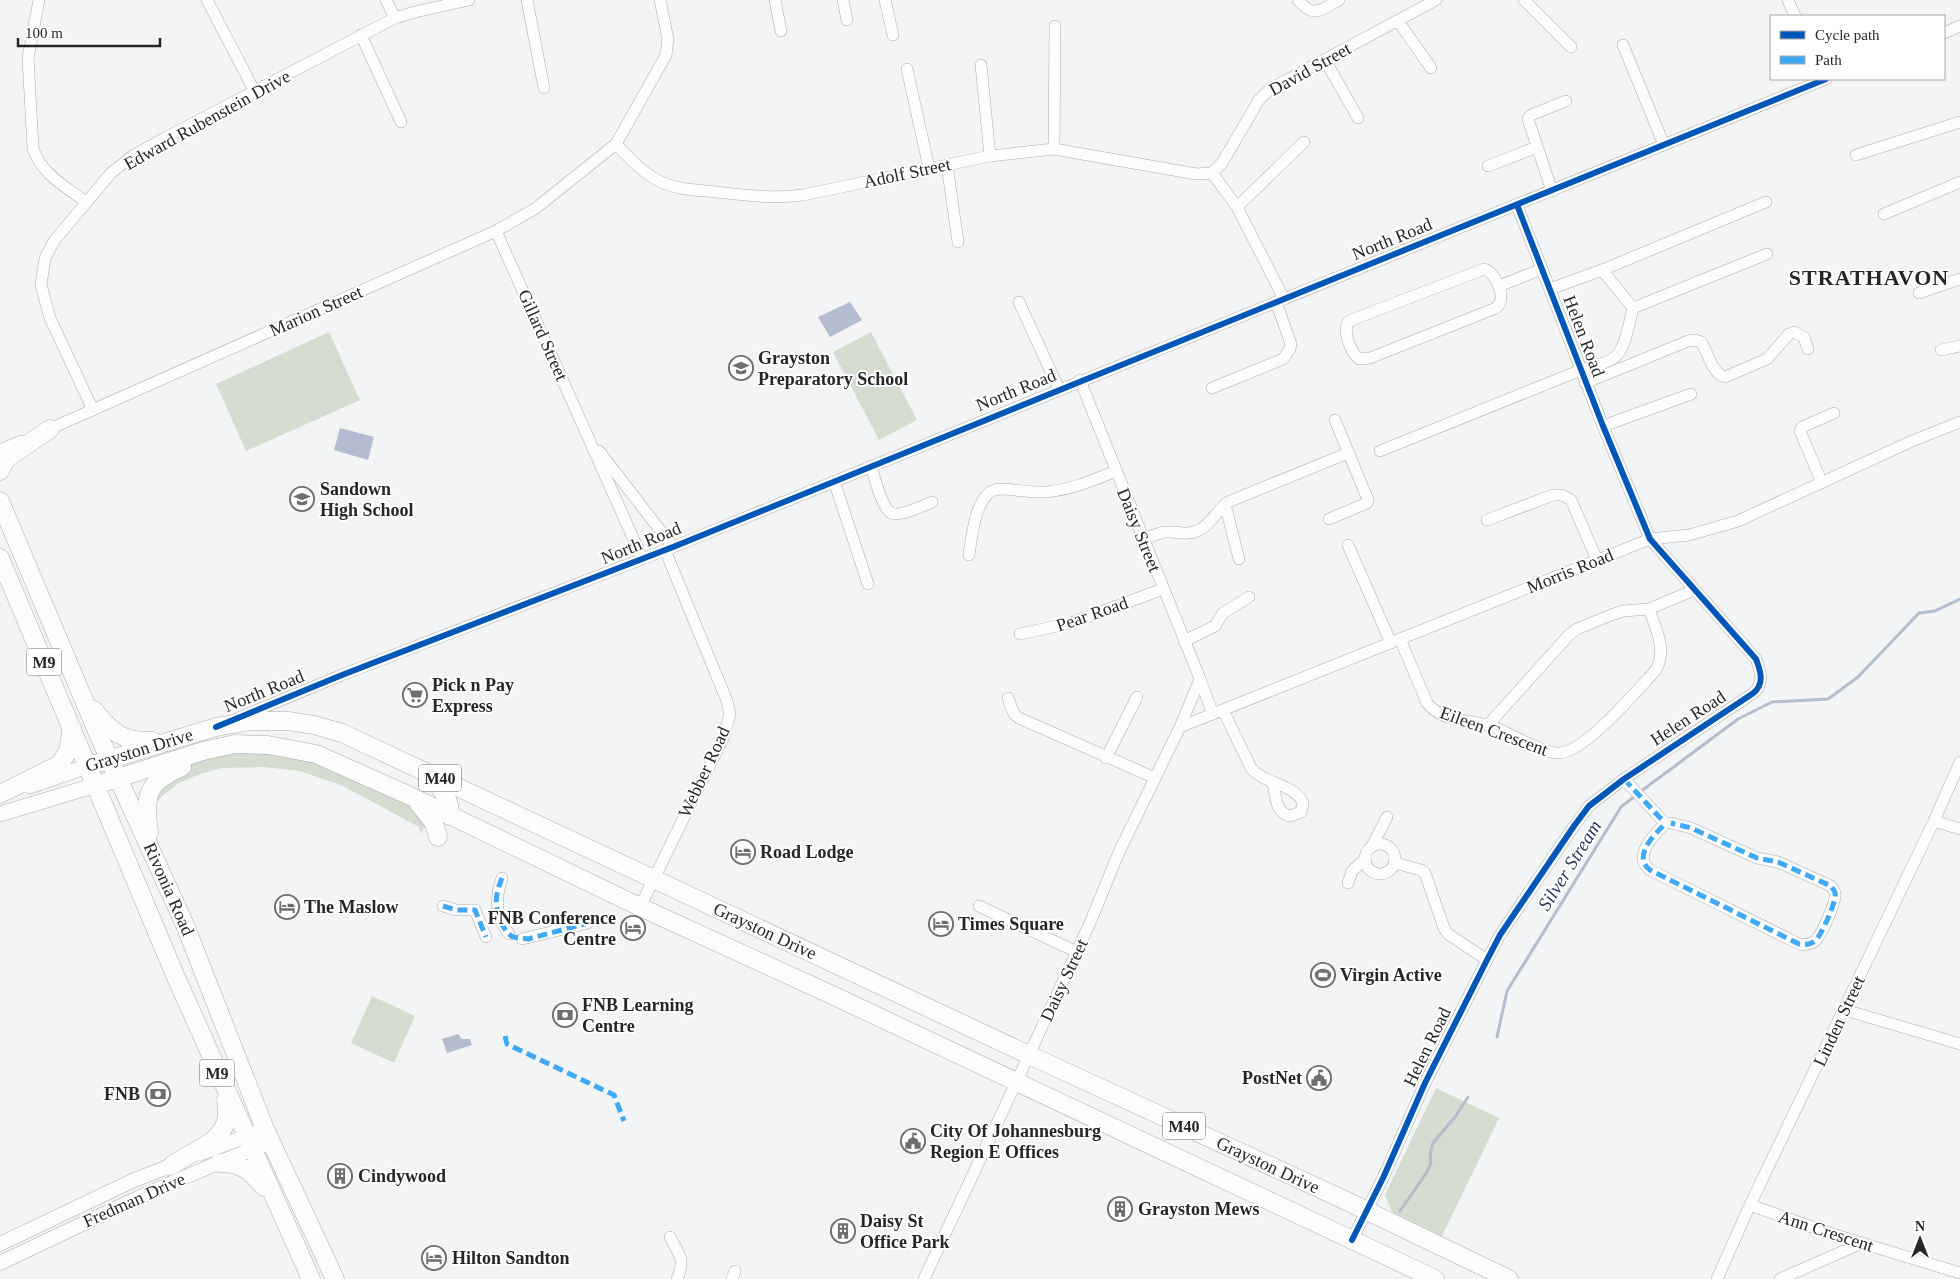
<svg xmlns="http://www.w3.org/2000/svg" width="1960" height="1279" viewBox="0 0 1960 1279" font-family="'Times New Roman',serif">
	<style>
		.green { fill: #d6dcd0 }
		.water { fill: #b3bdcf }
		.lines { fill: none; stroke-linecap: round; stroke-linejoin: round }
		.stream { stroke: #b3bdcf; stroke-width: 3 }
		.minor-casing { stroke: #aaabac; stroke-width: 12 }
		.tertiary-casing { stroke: #aaabac; stroke-width: 15 }
		.secondary-casing { stroke: #aaabac; stroke-width: 16 }
		.primary-casing { stroke: #aaabac; stroke-width: 19 }
		.minor { stroke: #fdfdfe; stroke-width: 11 }
		.tertiary { stroke: #fdfdfe; stroke-width: 14 }
		.secondary { stroke: #fdfdfe; stroke-width: 15 }
		.primary { stroke: #fdfdfe; stroke-width: 18 }
		.quiet { stroke: #3fa9f5; stroke-width: 5; stroke-dasharray: 10 5; stroke-linecap: butt }
		.cycleway-casing { stroke: #fff; stroke-width: 9 }
		.cycleway { stroke: #0057b8; stroke-width: 6 }
		.labels { text-anchor: middle; stroke-width: 4; stroke-linejoin: round; paint-order: stroke }
		.shield { fill: #fff; stroke: #666767; stroke-width: 1 }
		.shield-label { font-size: 16px; font-weight: bold; fill: #252626 }
		.street-label { font-size: 18px; fill: #252626; stroke: #fff }
		.poi-label { font-size: 18px; font-weight: bold; fill: #252626; stroke: #fff; text-anchor: start }
		.water-label { font-size: 19px; font-style: italic; fill: #26395f; stroke: #fff }
		.district-label { font-size: 22px; font-weight: bold; letter-spacing: 1px; fill: #252626; stroke: #fff }
	</style>
	<rect width="100%" height="100%" fill="#f3f4f5"/>
	<g class="green">
		<polygon points="329,332 360,400 246,451 216,384"/>
		<polygon points="871,332 917,420 879,440 833,352"/>
		<path d="M236,745c71,-8 137,36 200,61l-15,28 -2,-7 -76,-41 -43,-15 -37,-4 -41,1 -22,6 -21,9 -18,14 -7,10 2,30 -7,1c-2,-12 -6,-26 -4,-39 7,-31 65,-44 91,-54z"/>
		<polygon points="372,996 415,1016 394,1063 351,1043"/>
		<polygon points="1436,1088 1499,1118 1442,1236 1392,1212 1385,1195"/>
	</g>
	<g class="water">
		<polygon points="850,302 862,320 830,337 818,317"/>
		<polygon points="340,428 374,437 368,460 334,450"/>
		<polygon points="458,1034 462,1039 470,1039 472,1045 447,1053 442,1039"/>
	</g>
	<g class="lines">
		<g class="stream">
			<polyline points="1640,792 1738,719 1772,702 1828,699 1858,677 1919,613 1935,611 1960,599"/>
			<polyline points="1497,1037 1507,991 1621,807 1635,796"/>
			<polyline points="1400,1211 1427,1172 1431,1162 1430,1154 1433,1143 1455,1117 1468,1097"/>
		</g>
		<defs>
			<g id="minor">
				<path d="M39,0l-11,58 5,90c7,25 33,39 53,54"/>
				<polyline points="207,0 255,92"/>
				<polyline points="386,0 395,18"/>
				<polyline points="527,0 544,88"/>
				<polyline points="775,0 781,31"/>
				<polyline points="843,0 847,20"/>
				<polyline points="885,0 893,35"/>
				<path d="M1298,0c16,19 22,10 41,0"/>
				<polyline points="1524,0 1571,47"/>
				<polyline points="1788,0 1795,16"/>
				<polyline points="1398,21 1431,68"/>
				<polyline points="1944,33 1960,26"/>
				<polyline points="361,35 401,122"/>
				<polyline points="1623,45 1664,145"/>
				<polyline points="1325,60 1358,118"/>
				<polyline points="981,65 990,156"/>
				<polyline points="907,69 929,168"/>
				<path d="M616,144c12,13 27,29 43,37 18,9 38,9 57,11 29,3 57,7 87,3l187,-39 64,-7 142,25 16,-1"/>
				<polyline points="1054,149 1055,26"/>
				<polyline points="1856,155 1960,122"/>
				<polyline points="947,165 958,242"/>
				<polyline points="1488,166 1537,147"/>
				<polyline points="1552,191 1528,119 1531,115 1566,101"/>
				<polyline points="1237,207 1304,142"/>
				<polyline points="1884,214 1960,182"/>
				<polyline points="496,231 642,558"/>
				<path d="M1484,269c12,3 24,30 12,39l-126,50 -11,1c-9,-8 -16,-26 -11,-37l6,-3z"/>
				<polyline points="1602,270 1633,308"/>
				<polyline points="1499,286 1542,269"/>
				<polyline points="1550,289 1602,270 1766,202"/>
				<polyline points="1919,293 1960,279"/>
				<polyline points="1284,299 1237,207 1212,173 1222,163 1259,100 1270,89 1436,0"/>
				<polyline points="1019,302 1059,389"/>
				<polyline points="1633,308 1767,254"/>
				<polyline points="1941,350 1960,346"/>
				<path d="M1585,383l103,-42 7,-1 6,2c7,10 11,32 24,35l42,-18 22,-25 5,-2 10,5 4,12"/>
				<polyline points="1212,388 1283,359 1290,349 1291,344 1276,302"/>
				<polyline points="93,410 50,318 41,285 45,258 54,241 111,173 134,155 163,139 395,18 415,12 469,0"/>
				<polyline points="1603,426 1691,394"/>
				<polyline points="45,431 496,231 536,208 616,144 666,55 668,39 660,0"/>
				<polyline points="0,450 21,441"/>
				<polyline points="599,451 673,547"/>
				<path d="M1380,451l201,-81c10,-4 26,-6 34,-13 10,-7 15,-37 18,-49"/>
				<path d="M871,466c3,10 11,42 20,47 8,4 32,-7 41,-11"/>
				<polyline points="834,481 868,584"/>
				<polyline points="1822,483 1800,431 1802,427 1834,413"/>
				<polyline points="1225,504 1239,559"/>
				<polyline points="1329,519 1367,503 1368,500 1335,420"/>
				<polyline points="1487,520 1553,495 1562,495 1571,500 1597,560"/>
				<path d="M1143,539c7,-2 15,-6 22,-7 11,-1 21,4 32,-1 13,-5 20,-21 31,-29l120,-49"/>
				<polyline points="1348,545 1391,643"/>
				<path d="M969,555c3,-18 6,-64 30,-66 16,0 31,4 47,3 25,-2 47,-12 70,-21"/>
				<polyline points="1020,634 1071,623 1163,589"/>
				<path d="M1400,639l27,64c18,21 41,15 64,23 17,6 51,27 67,27 26,1 80,-64 98,-83 11,-20 0,-41 -7,-61"/>
				<polyline points="1184,641 1215,626 1223,613 1249,597"/>
				<polyline points="1200,679 1213,714"/>
				<polyline points="1008,698 1014,714 1019,718 1155,778"/>
				<path d="M1223,710l28,58c14,17 43,15 52,35l-2,9 -11,4c-15,-3 -14,-20 -17,-33"/>
				<polyline points="238,718 342,675 673,547 1826,79"/>
				<polyline points="1488,725 1569,635 1577,629 1611,615 1623,611 1649,609 1694,590"/>
				<polyline points="1180,727 1650,539 1689,535 1738,521 1912,441 1960,422"/>
				<polyline points="1106,758 1137,697"/>
				<polyline points="1624,779 1663,821"/>
				<polyline points="1934,821 1960,829"/>
				<path d="M1663,826c-11,11 -30,31 -13,44l149,74c6,1 11,1 16,-3 6,-5 22,-40 20,-48 0,-2 -3,-5 -4,-7l-53,-24 -21,-4 -66,-30 -20,-5"/>
				<circle cx="1380" cy="859" r="15"/>
				<polyline points="1372,846 1387,817"/>
				<polyline points="1395,863 1421,870 1425,873 1444,928 1448,934 1487,960"/>
				<path d="M502,878c-7,21 -7,37 7,56"/>
				<polyline points="1348,883 1352,871 1364,860"/>
				<polyline points="443,906 456,910 475,910 486,937"/>
				<polyline points="979,906 1077,952"/>
				<polyline points="640,907 724,736 730,714 727,701 665,550"/>
				<polyline points="522,939 588,923"/>
				<polyline points="1845,1010 1960,1044"/>
				<polyline points="1750,1205 1829,1233 1960,1273"/>
				<path d="M670,1237c9,18 16,22 7,42"/>
				<path d="M1352,1240l31,-62 42,-95 62,-123 13,-25 74,-109 15,-20 35,-27 128,-85c13,-9 9,-22 4,-35l-106,-120 -47,-113 -86,-221"/>
				<polyline points="732,1279 735,1271"/>
				<polyline points="924,1279 1029,1055 1090,923 1119,852 1180,727 1200,679 1080,380"/>
				<polyline points="1717,1279 1750,1205 1934,821 1960,762"/>
				<polyline points="1780,1279 1862,1243"/>
			</g>
			<g id="tertiary">
				<polyline points="202,1153 265,1129"/>
				<polyline points="0,1244 132,1181 180,1162"/>
				<path d="M0,1263c89,-42 178,-86 271,-121"/>
			</g>
			<g id="secondary">
				<polyline points="30,786 88,766"/>
				<polyline points="0,814 96,785"/>
			</g>
			<g id="primary">
				<polyline points="0,471 4,463 9,457 50,429"/>
				<polyline points="0,501 102,743 185,925 265,1129 335,1279"/>
				<polyline points="0,558 175,975 311,1279"/>
				<path d="M94,710c18,23 29,32 59,31"/>
				<polyline points="88,766 216,727 251,721 288,721 314,725 342,733 1029,1055 1338,1197 1509,1279"/>
				<path d="M430,775c10,13 21,24 20,41"/>
				<polyline points="96,785 203,751 235,744 268,745 316,754 408,795 640,907 832,995 1435,1279"/>
				<polyline points="0,794 60,764 68,751 72,728"/>
				<polyline points="419,804 434,823 438,837"/>
				<path d="M149,833c-5,-37 -3,-51 33,-66"/>
				<path d="M219,1163c23,0 30,7 45,24"/>
				<path d="M171,1166c26,-19 64,-25 55,-66"/>
			</g>
		</defs>
		<use href="#minor" class="minor-casing"/>
		<use href="#tertiary" class="tertiary-casing"/>
		<use href="#secondary" class="secondary-casing"/>
		<use href="#primary" class="primary-casing"/>
		<use href="#minor" class="minor"/>
		<use href="#tertiary" class="tertiary"/>
		<use href="#secondary" class="secondary"/>
		<use href="#primary" class="primary"/>
		<g class="quiet">
			<polyline points="1624,779 1663,821"/>
			<path d="M1663,826c-11,11 -30,31 -13,44l149,74c6,1 11,1 16,-3 6,-5 22,-40 20,-48 0,-2 -3,-5 -4,-7l-53,-24 -21,-4 -66,-30 -20,-5"/>
			<path d="M502,878c-2,5 -4,10 -5,16 -3,14 4,36 16,43l15,2 60,-16"/>
			<polyline points="443,906 456,910 475,910 486,937"/>
			<polyline points="505,1036 507,1044 614,1095 624,1121"/>
		</g>
		<defs>
			<g id="cycleway">
				<polyline points="216,727 342,675 673,547 1826,79"/>
				<path d="M1352,1240l31,-62 42,-95 62,-123 13,-25 74,-109 15,-20 35,-27 128,-85c13,-9 9,-22 4,-35l-106,-120 -47,-113 -86,-221"/>
			</g>
		</defs>
		<use href="#cycleway" class="cycleway-casing"/>
		<use href="#cycleway" class="cycleway"/>
	</g>
	<defs>
		<symbol id="school-ring" viewBox="-11 -11 22 22"><circle r="9.5" fill="#fff" stroke="#6d6e6e" stroke-width="1.5"/><path d="M0-5L7-2L0 1L-7-2ZM-4 1L0 2.5L4 1V4Q0 6-4 4Z" fill="#6d6e6e"/></symbol>
		<symbol id="supermarket-ring" viewBox="-11 -11 22 22"><circle r="9.5" fill="#fff" stroke="#6d6e6e" stroke-width="1.5"/><path d="M-6-5.5h2.5l.6 2H6L4.5 2H-2.5L-4.4-4H-6ZM-1.5 3.2a1.3 1.3 0 1 0 .1 0ZM3 3.2a1.3 1.3 0 1 0 .1 0Z" fill="#6d6e6e"/></symbol>
		<symbol id="hotel-ring" viewBox="-11 -11 22 22"><circle r="9.5" fill="#fff" stroke="#6d6e6e" stroke-width="1.5"/><path d="M-6-4.5h1.5V1H6V5H4.5V3h-9V5H-6ZM-4 0a1.8 1.8 0 1 1 3.6 0ZM.5 0V-2.5h3Q6-2.5 6 0Z" fill="#6d6e6e"/></symbol>
		<symbol id="stadium-ring" viewBox="-11 -11 22 22"><circle r="9.5" fill="#fff" stroke="#6d6e6e" stroke-width="1.5"/><path d="M0-5a6.5 5 0 1 0 0 10a6.5 5 0 1 0 0-10ZM-3.5-1.8h7v3.6h-7Z" fill="#6d6e6e"/></symbol>
		<symbol id="bank-ring" viewBox="-11 -11 22 22"><circle r="9.5" fill="#fff" stroke="#6d6e6e" stroke-width="1.5"/><path d="M-6-4H6V4H-6ZM0-2.3a2.3 2.3 0 1 0 0 4.6a2.3 2.3 0 1 0 0-4.6Z" fill="#6d6e6e"/></symbol>
		<symbol id="civic-ring" viewBox="-11 -11 22 22"><circle r="9.5" fill="#fff" stroke="#6d6e6e" stroke-width="1.5"/><path d="M-.6-6.5H3V-4.5H.6V-3L4-1V1h2V6H-6V1h2V-1L-.6-3ZM-1.2 2.5V6h2.4V2.5Z" fill="#6d6e6e"/></symbol>
		<symbol id="building-ring" viewBox="-11 -11 22 22"><circle r="9.5" fill="#fff" stroke="#6d6e6e" stroke-width="1.5"/><path d="M-4-6H4V6H1V3H-1V6H-4ZM-2.5-4.3h1.7v1.8h-1.7ZM.8-4.3h1.7v1.8H.8ZM-2.5-1h1.7V.8h-1.7ZM.8-1h1.7V.8H.8Z" fill="#6d6e6e"/></symbol>
	</defs>
	<g fill-rule="evenodd">
		<use href="#school-ring" x="727" y="354" width="28" height="28"/>
		<use href="#school-ring" x="288" y="485" width="28" height="28"/>
		<use href="#supermarket-ring" x="401" y="681" width="28" height="28"/>
		<use href="#hotel-ring" x="729" y="838" width="28" height="28"/>
		<use href="#hotel-ring" x="273" y="893" width="28" height="28"/>
		<use href="#hotel-ring" x="927" y="910" width="28" height="28"/>
		<use href="#hotel-ring" x="619" y="914" width="28" height="28"/>
		<use href="#stadium-ring" x="1309" y="961" width="28" height="28"/>
		<use href="#bank-ring" x="551" y="1001" width="28" height="28"/>
		<use href="#civic-ring" x="1305" y="1064" width="28" height="28"/>
		<use href="#bank-ring" x="144" y="1080" width="28" height="28"/>
		<use href="#civic-ring" x="899" y="1127" width="28" height="28"/>
		<use href="#building-ring" x="326" y="1162" width="28" height="28"/>
		<use href="#building-ring" x="1106" y="1195" width="28" height="28"/>
		<use href="#building-ring" x="829" y="1217" width="28" height="28"/>
		<use href="#hotel-ring" x="420" y="1244" width="28" height="28"/>
	</g>
	<g class="labels">
		<g class="shield">
			<rect x="26.5" y="648.5" width="35" height="27" rx="4"/>
			<rect x="419" y="764.5" width="42" height="27" rx="4"/>
			<rect x="199.5" y="1059.5" width="35" height="27" rx="4"/>
			<rect x="1163" y="1112.5" width="42" height="27" rx="4"/>
		</g>
		<g class="shield-label">
			<text x="44" y="668">M9</text>
			<text x="440" y="784">M40</text>
			<text x="217" y="1079">M9</text>
			<text x="1184" y="1132">M40</text>
		</g>
		<g class="street-label">
			<text transform="translate(1310 69) rotate(-29)" y="6">David Street</text>
			<text transform="translate(207 120) rotate(-29)" y="6">Edward Rubenstein Drive</text>
			<text transform="translate(907 173) rotate(-12)" y="6">Adolf Street</text>
			<text transform="translate(1392 239) rotate(-22)" y="6">North Road</text>
			<text transform="translate(316 311) rotate(-24)" y="6">Marion Street</text>
			<text transform="translate(543 335) rotate(66)" y="6">Gillard Street</text>
			<text transform="translate(1584 336) rotate(69)" y="6">Helen Road</text>
			<text transform="translate(1016 390) rotate(-22)" y="6">North Road</text>
			<text transform="translate(1139 530) rotate(68)" y="6">Daisy Street</text>
			<text transform="translate(641 543) rotate(-22)" y="6">North Road</text>
			<text transform="translate(1570 571) rotate(-22)" y="6">Morris Road</text>
			<text transform="translate(1092 614) rotate(-19)" y="6">Pear Road</text>
			<text transform="translate(264 691) rotate(-22)" y="6">North Road</text>
			<text transform="translate(1688 718) rotate(-33)" y="6">Helen Road</text>
			<text transform="translate(1494 731) rotate(20)" y="6">Eileen Crescent</text>
			<text transform="translate(139 750) rotate(-17)" y="6">Grayston Drive</text>
			<text transform="translate(704 772) rotate(-65)" y="6">Webber Road</text>
			<text transform="translate(169 889) rotate(66)" y="6">Rivonia Road</text>
			<text transform="translate(765 931) rotate(25)" y="6">Grayston Drive</text>
			<text transform="translate(1064 980) rotate(-65)" y="6">Daisy Street</text>
			<text transform="translate(1839 1021) rotate(-65)" y="6">Linden Street</text>
			<text transform="translate(1427 1047) rotate(-64)" y="6">Helen Road</text>
			<text transform="translate(1268 1165) rotate(25)" y="6">Grayston Drive</text>
			<text transform="translate(134 1200) rotate(-24)" y="6">Fredman Drive</text>
			<text transform="translate(1826 1231) rotate(18)" y="6">Ann Crescent</text>
		</g>
		<g class="poi-label">
			<text x="758" y="364">Grayston<tspan x="758" dy="21">Preparatory School</tspan></text>
			<text x="320" y="495">Sandown<tspan x="320" dy="21">High School</tspan></text>
			<text x="432" y="691">Pick n Pay<tspan x="432" dy="21">Express</tspan></text>
			<text x="760" y="858">Road Lodge</text>
			<text x="304" y="913">The Maslow</text>
			<text x="616" y="924" text-anchor="end">FNB Conference<tspan x="616" dy="21">Centre</tspan></text>
			<text x="958" y="930">Times Square</text>
			<text x="1340" y="981">Virgin Active</text>
			<text x="582" y="1011">FNB Learning<tspan x="582" dy="21">Centre</tspan></text>
			<text x="1302" y="1084" text-anchor="end">PostNet</text>
			<text x="140" y="1100" text-anchor="end">FNB</text>
			<text x="930" y="1137">City Of Johannesburg<tspan x="930" dy="21">Region E Offices</tspan></text>
			<text x="358" y="1182">Cindywood</text>
			<text x="1138" y="1215">Grayston Mews</text>
			<text x="860" y="1227">Daisy St<tspan x="860" dy="21">Office Park</tspan></text>
			<text x="452" y="1264">Hilton Sandton</text>
		</g>
		<g class="water-label">
			<text transform="translate(1569 865) rotate(-58)" y="7">Silver Stream</text>
		</g>
		<g class="district-label">
			<text x="1869" y="285">STRATHAVON</text>
		</g>
	</g>
	<rect x="1770" y="15" width="175" height="65" fill="#ffffff" stroke="#a8a8a8"/>
	<rect x="1780" y="31" width="25" height="8" fill="#0057b8" stroke="#a8a8a8"/>
	<text x="1815" y="40" font-size="15" fill="#252626">Cycle path</text>
	<rect x="1780" y="56" width="25" height="8" fill="#3fa9f5" stroke="#a8a8a8"/>
	<text x="1815" y="65" font-size="15" fill="#252626">Path</text>
	<g transform="translate(1920 1239)" stroke="#ffffff" stroke-width="4" paint-order="stroke">
	<path d="M0-4L9 19L0 12L-9 19Z" fill="#252626"/>
	<text y="-8" font-size="14" font-weight="bold" text-anchor="middle" fill="#252626">N</text>
	</g>
	<path d="M18 38v8h142v-8" fill="none" stroke="#252626" stroke-width="2.5"/>
	<text x="25" y="38" font-size="15" fill="#252626" stroke="#ffffff" stroke-width="4" paint-order="stroke">100 m</text>
</svg>
